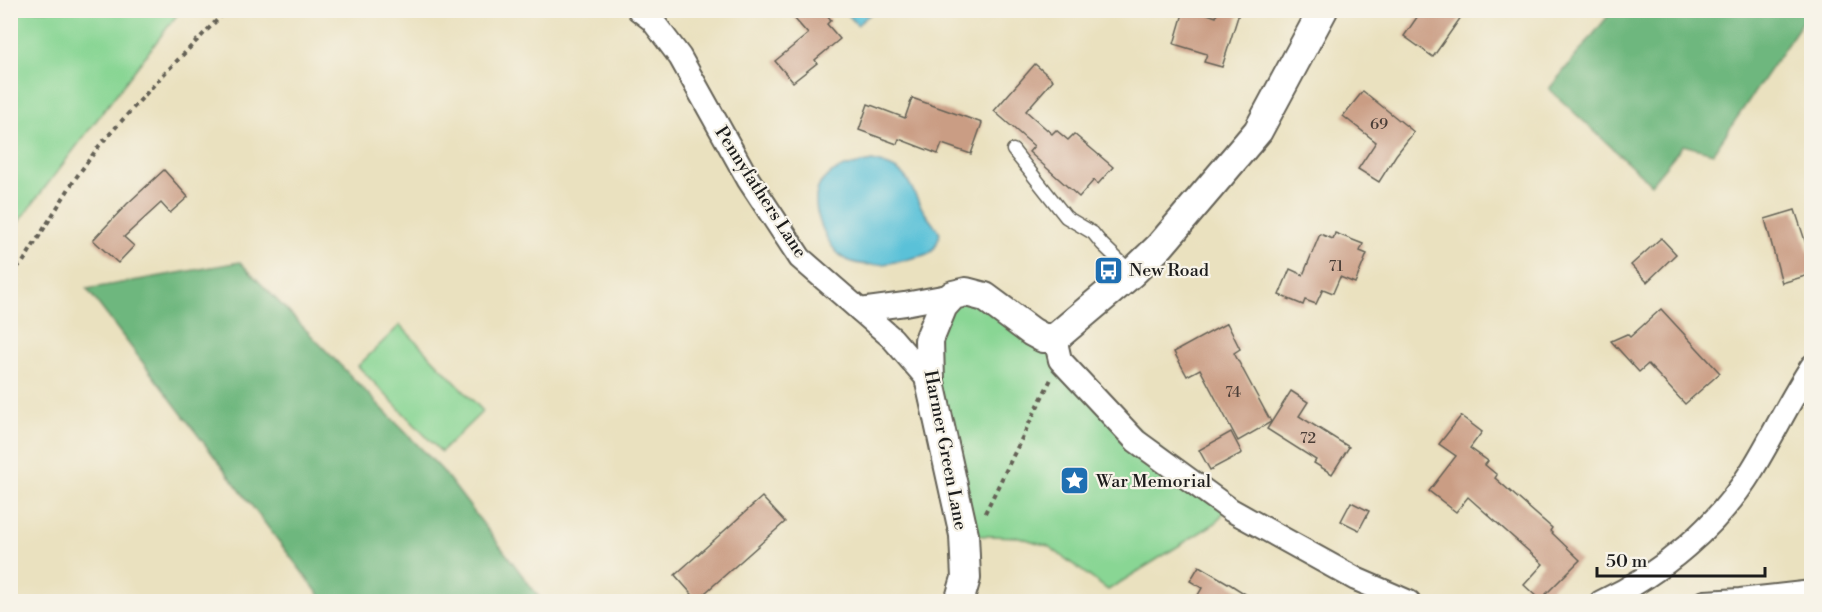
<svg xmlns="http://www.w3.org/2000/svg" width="1822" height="612" viewBox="0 0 1822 612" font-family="'Libre Bodoni',serif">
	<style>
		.green { fill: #89d694; stroke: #527958; stroke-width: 1.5 }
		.forest { fill: #6eb77e; stroke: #456a4d; stroke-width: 1.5 }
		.water { fill: #5ac1d8; stroke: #3b6e7a; stroke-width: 1.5 }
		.building { fill: #ca9d84 }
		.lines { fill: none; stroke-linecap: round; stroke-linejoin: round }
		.service-casing { stroke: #646155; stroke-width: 15 }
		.minor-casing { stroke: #646155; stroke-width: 26 }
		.tertiary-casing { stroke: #646155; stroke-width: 32 }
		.path { stroke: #646155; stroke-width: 4; stroke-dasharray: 4.5 4.5; stroke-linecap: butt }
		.service { stroke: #fff; stroke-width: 12 }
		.minor { stroke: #fff; stroke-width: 22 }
		.tertiary { stroke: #fff; stroke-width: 28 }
		.labels { text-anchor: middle; stroke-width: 4.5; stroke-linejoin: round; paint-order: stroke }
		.number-label { font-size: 15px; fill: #483c36 }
		.street-label { font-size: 18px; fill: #1c1c1c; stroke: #f7f3e8 }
		.poi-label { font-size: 18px; fill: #1c1c1c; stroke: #f7f3e8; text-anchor: start }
	</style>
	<rect width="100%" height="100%" fill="#f7f3e8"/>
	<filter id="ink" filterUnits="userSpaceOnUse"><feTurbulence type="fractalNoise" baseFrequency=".0167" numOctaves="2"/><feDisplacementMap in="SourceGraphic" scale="12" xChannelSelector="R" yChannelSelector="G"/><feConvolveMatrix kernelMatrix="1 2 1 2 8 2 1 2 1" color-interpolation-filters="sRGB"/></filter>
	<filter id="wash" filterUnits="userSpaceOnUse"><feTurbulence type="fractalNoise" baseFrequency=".008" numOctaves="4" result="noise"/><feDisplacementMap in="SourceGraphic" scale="24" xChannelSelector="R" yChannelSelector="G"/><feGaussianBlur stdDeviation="1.35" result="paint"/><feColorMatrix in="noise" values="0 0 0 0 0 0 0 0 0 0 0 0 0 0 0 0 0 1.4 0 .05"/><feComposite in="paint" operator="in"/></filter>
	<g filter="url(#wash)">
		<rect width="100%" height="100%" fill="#eae1bf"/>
		<g class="green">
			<polygon points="11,10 180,11 11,232 10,11"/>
			<polygon points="966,292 1060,360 1227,507 1217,522 1108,590 1048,546 1019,537 964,535 930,382 943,306"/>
			<polygon points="400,325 483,411 441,452 358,366"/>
		</g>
		<g class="forest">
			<polygon points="1613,10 1810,10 1810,11 1713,153 1683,145 1651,184 1549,89"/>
			<polygon points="240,262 442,470 542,601 324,601 87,289"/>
		</g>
		<g class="water">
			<polygon points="845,11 874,11 857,25"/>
			<path d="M872,161c39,9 34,19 51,49 5,8 11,15 17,23 -6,24 -10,20 -31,26 -20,5 -45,10 -64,0 -18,-10 -36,-53 -26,-73 1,-3 6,-8 9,-10 11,-10 30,-12 44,-15z"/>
		</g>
		<g id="blocks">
			<g class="building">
				<polygon points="802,10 823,10 831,20 827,24 840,39 815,60 817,63 793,82 775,61 808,34 794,18"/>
				<polygon points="1184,10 1196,10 1216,17 1218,10 1240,10 1222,67 1204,62 1207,54 1174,44"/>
				<polygon points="1422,10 1466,10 1433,57 1404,36"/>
				<polygon points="1035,64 1053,80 1026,111 1052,134 1056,130 1068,140 1074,134 1113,167 1098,184 1094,180 1079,197 1029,152 1034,146 994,111"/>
				<polygon points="1363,91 1414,132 1396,155 1379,182 1358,169 1376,142 1343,116"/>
				<polygon points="912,98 982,123 971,154 942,144 938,154 899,139 897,144 859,130 868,104 905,118"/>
				<polygon points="164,170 188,197 170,213 161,203 124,237 134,246 118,263 93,240 127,204"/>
				<polygon points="1795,210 1812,262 1812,274 1782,283 1765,219"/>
				<polygon points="1335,233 1363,244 1360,251 1367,254 1355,283 1340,277 1333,293 1323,289 1316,304 1305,300 1303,305 1279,295 1290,269 1303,275 1320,234 1333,239"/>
				<polygon points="1661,238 1676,254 1647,282 1631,265"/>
				<polygon points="1661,309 1720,373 1685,404 1648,364 1639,372 1611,341 1627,334 1630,337"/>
				<polygon points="1227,323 1240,349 1234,353 1271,422 1238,441 1200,369 1187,376 1174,352"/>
				<polygon points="1291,391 1308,402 1299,416 1349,447 1332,474 1314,463 1316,460 1267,429"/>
				<polygon points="1461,416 1482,432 1470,448 1488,461 1485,465 1497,475 1495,478 1552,528 1550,531 1580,560 1540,600 1524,585 1543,564 1468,497 1456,512 1429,491 1456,456 1439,444"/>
				<polygon points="1231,432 1242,453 1210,470 1199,450"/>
				<polygon points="762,497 785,522 697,600 675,575"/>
				<polygon points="1351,502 1369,511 1359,530 1341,521"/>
				<polygon points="1199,566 1228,583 1258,602 1194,602 1202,588 1190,581"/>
			</g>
		</g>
	</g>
	<g filter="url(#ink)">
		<use href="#blocks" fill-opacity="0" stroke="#646155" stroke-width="1.5"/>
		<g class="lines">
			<defs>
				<polyline id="service" points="1013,150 1066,217 1093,233 1102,244 1132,273"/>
				<g id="minor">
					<polyline points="639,10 652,20 680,57 748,179 800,258 892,338 930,382"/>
					<polyline points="860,310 905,304 953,295"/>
					<polyline points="1055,338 1060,360 1136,441 1231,510 1356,579 1409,602"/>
					<path d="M1601,602c60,-28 117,-76 151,-132 21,-34 38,-71 60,-104"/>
					<polyline points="1705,602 1740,600 1812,592"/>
				</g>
				<polyline id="tertiary" points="959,602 966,578 964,535 930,382 929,340 943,306 953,295 966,292 985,297 1032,332 1043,338 1055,338 1132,273 1160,246 1258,131 1323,10"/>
			</defs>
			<use href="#service" class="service-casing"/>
			<use href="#minor" class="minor-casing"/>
			<use href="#tertiary" class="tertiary-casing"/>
			<g class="path">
				<polyline points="10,274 23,262 75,179 99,146 162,76 227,10"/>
				<polyline points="985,513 1051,379"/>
			</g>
			<use href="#service" class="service"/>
			<use href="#minor" class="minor"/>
			<use href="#tertiary" class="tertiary"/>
		</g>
	</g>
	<defs>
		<symbol id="bus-square" viewBox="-11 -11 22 22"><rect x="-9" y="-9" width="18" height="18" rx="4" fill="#1f6fb2" stroke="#f7f3e8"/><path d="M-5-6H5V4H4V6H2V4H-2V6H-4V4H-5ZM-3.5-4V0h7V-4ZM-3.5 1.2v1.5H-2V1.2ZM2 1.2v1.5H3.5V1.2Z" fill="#fff"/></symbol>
		<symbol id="sight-square" viewBox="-11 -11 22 22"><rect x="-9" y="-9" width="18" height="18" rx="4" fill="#1f6fb2" stroke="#f7f3e8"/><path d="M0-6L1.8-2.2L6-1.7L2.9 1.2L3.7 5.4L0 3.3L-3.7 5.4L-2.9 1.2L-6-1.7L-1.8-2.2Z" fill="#fff"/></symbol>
	</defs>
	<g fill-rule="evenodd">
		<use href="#bus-square" x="1092" y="254" width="33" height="33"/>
		<use href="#sight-square" x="1058" y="464" width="33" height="33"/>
	</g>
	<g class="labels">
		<g class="number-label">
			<text x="1379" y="129">69</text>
			<text x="1336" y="271">71</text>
			<text x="1233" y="397">74</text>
			<text x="1308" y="443">72</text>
		</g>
		<g class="street-label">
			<text transform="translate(761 192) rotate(57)" y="6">Pennyfathers Lane</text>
			<text transform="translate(946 450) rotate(79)" y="6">Harmer Green Lane</text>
		</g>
		<g class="poi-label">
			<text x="1129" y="276">New Road</text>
			<text x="1096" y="487">War Memorial</text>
		</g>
	</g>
	<rect width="1822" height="612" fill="none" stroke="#f7f3e8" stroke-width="36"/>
	<path d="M1597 567v9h168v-9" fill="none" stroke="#1c1c1c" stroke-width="3"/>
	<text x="1606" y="567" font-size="18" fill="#1c1c1c" stroke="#f7f3e8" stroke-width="4.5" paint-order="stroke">50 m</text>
</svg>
